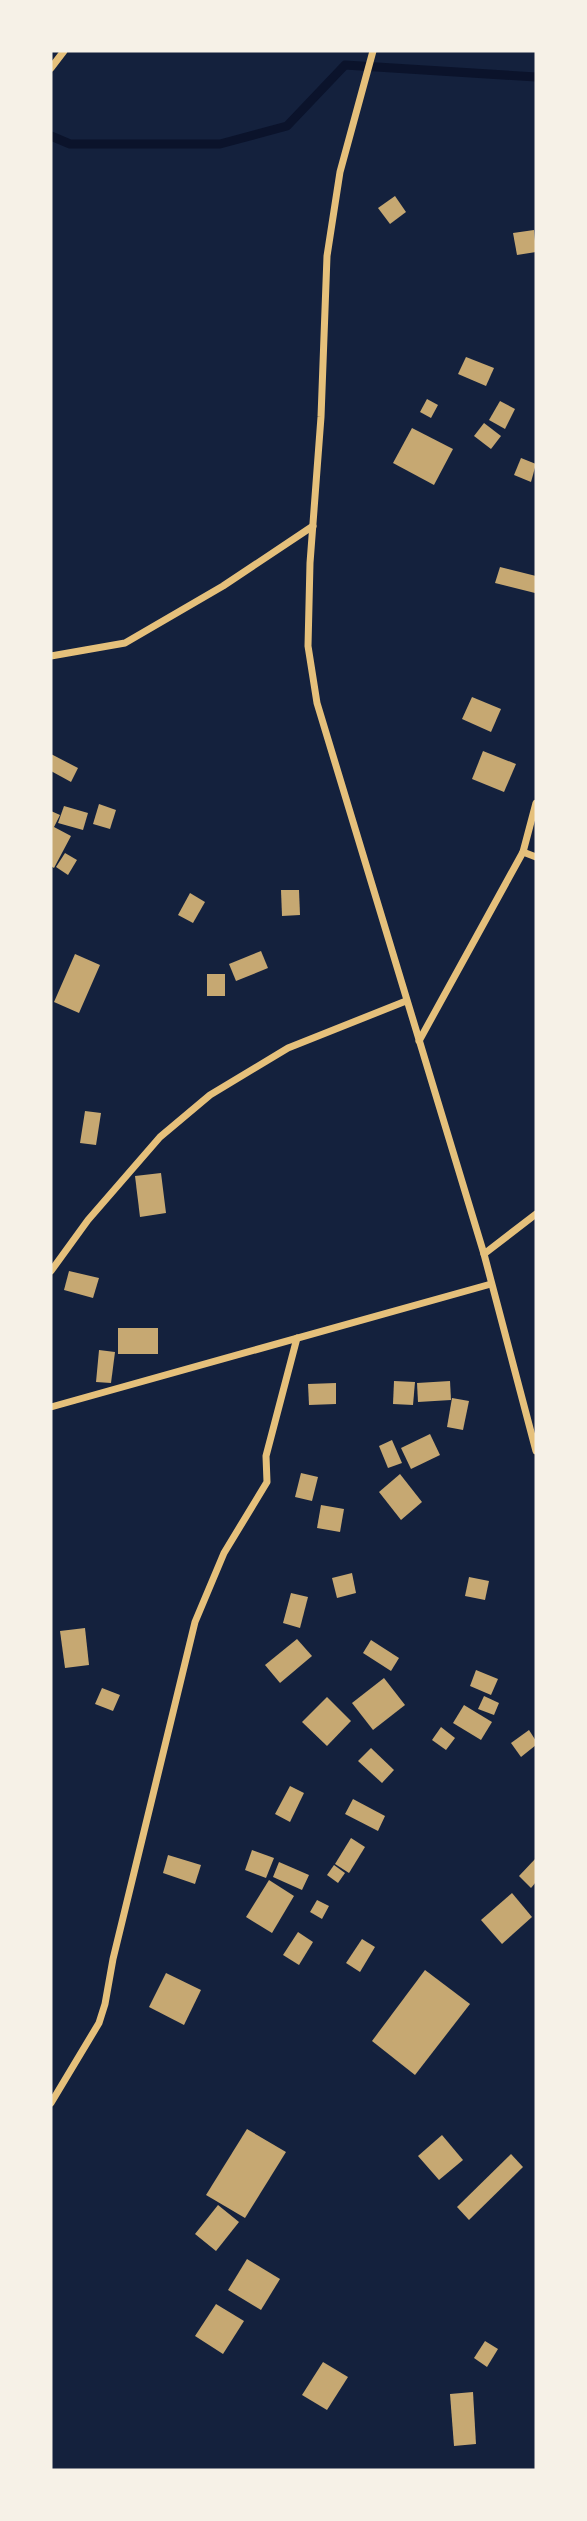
<svg xmlns="http://www.w3.org/2000/svg" width="587" height="2521" viewBox="0 0 587 2521" font-family="Mulish,sans-serif">
	<style>
		.lines { fill: none; stroke-linecap: round; stroke-linejoin: round }
		.stream { stroke: #0b132b; stroke-width: 9 }
		.building { fill: #c6a872 }
		.minor { stroke: #e5c07b; stroke-width: 7 }
	</style>
	<rect width="100%" height="100%" fill="#14213d"/>
	<g class="lines">
		<polyline class="stream" points="51,136 70,144 220,144 287,126 345,65 536,77"/>
	</g>
	<g class="building">
		<polygon points="395,196 406,212 390,224 378,208"/>
		<polygon points="534,230 536,252 517,255 513,233"/>
		<polygon points="466,357 494,368 486,386 458,374"/>
		<polygon points="427,399 438,405 431,418 420,412"/>
		<polygon points="500,401 515,409 505,429 489,420"/>
		<polygon points="484,423 501,436 491,449 474,436"/>
		<polygon points="412,428 453,449 434,485 393,463"/>
		<polygon points="521,458 536,464 531,482 514,475"/>
		<polygon points="500,567 536,576 535,593 495,583"/>
		<polygon points="472,697 501,709 491,732 462,719"/>
		<polygon points="483,751 516,764 504,792 472,779"/>
		<polygon points="51,754 78,768 71,782 51,771"/>
		<polygon points="99,804 116,810 110,829 93,824"/>
		<polygon points="64,806 88,813 83,830 58,823"/>
		<polygon points="51,811 60,815 54,827 71,836 54,868 51,866"/>
		<polygon points="65,853 77,860 68,875 56,867"/>
		<polygon points="281,890 299,890 300,915 282,916"/>
		<polygon points="190,893 205,902 193,923 178,915"/>
		<polygon points="261,951 268,968 236,981 229,964"/>
		<polygon points="75,954 100,965 79,1013 54,1002"/>
		<rect x="207" y="974" width="18" height="22"/>
		<polygon points="85,1111 101,1113 96,1145 80,1143"/>
		<polygon points="161,1173 166,1213 140,1217 135,1176"/>
		<polygon points="69,1271 99,1278 93,1298 64,1290"/>
		<rect x="118" y="1328" width="40" height="26"/>
		<polygon points="99,1350 115,1352 111,1383 96,1382"/>
		<polygon points="394,1381 415,1382 413,1405 393,1404"/>
		<polygon points="450,1381 451,1400 418,1402 417,1383"/>
		<polygon points="336,1383 336,1404 309,1405 308,1384"/>
		<polygon points="452,1398 469,1401 463,1430 447,1427"/>
		<polygon points="430,1434 440,1455 411,1469 401,1448"/>
		<polygon points="392,1440 402,1463 388,1468 379,1446"/>
		<polygon points="301,1473 318,1477 312,1501 295,1497"/>
		<polygon points="400,1474 422,1502 401,1520 379,1492"/>
		<polygon points="321,1505 344,1509 340,1532 317,1528"/>
		<polygon points="352,1573 356,1593 337,1598 332,1578"/>
		<polygon points="469,1577 489,1581 485,1600 465,1596"/>
		<polygon points="291,1593 308,1597 300,1628 283,1623"/>
		<polygon points="85,1628 89,1665 65,1668 60,1631"/>
		<polygon points="297,1639 312,1656 280,1683 265,1665"/>
		<polygon points="371,1640 399,1658 391,1671 363,1653"/>
		<polygon points="476,1670 498,1679 491,1695 470,1686"/>
		<polygon points="384,1678 405,1705 373,1730 352,1703"/>
		<polygon points="102,1688 120,1695 113,1711 95,1704"/>
		<polygon points="484,1696 499,1703 494,1715 478,1709"/>
		<polygon points="327,1697 351,1721 327,1746 302,1722"/>
		<polygon points="464,1705 492,1722 481,1740 453,1723"/>
		<polygon points="441,1727 455,1738 446,1750 432,1740"/>
		<polygon points="529,1730 536,1741 536,1745 521,1757 511,1743"/>
		<polygon points="371,1748 394,1770 382,1783 358,1761"/>
		<polygon points="290,1786 304,1793 290,1822 275,1814"/>
		<polygon points="353,1799 385,1816 378,1831 345,1814"/>
		<polygon points="351,1838 365,1847 349,1873 335,1864"/>
		<polygon points="252,1850 274,1858 266,1878 245,1870"/>
		<polygon points="168,1855 201,1865 195,1884 163,1873"/>
		<polygon points="536,1858 536,1882 531,1888 519,1876"/>
		<polygon points="279,1862 309,1875 302,1890 273,1877"/>
		<polygon points="334,1865 345,1873 338,1883 327,1875"/>
		<polygon points="269,1880 294,1896 272,1933 246,1917"/>
		<polygon points="512,1893 532,1917 502,1944 481,1920"/>
		<polygon points="317,1900 329,1906 322,1919 310,1912"/>
		<polygon points="298,1932 313,1942 299,1965 283,1955"/>
		<polygon points="362,1939 375,1947 360,1972 346,1963"/>
		<polygon points="425,1970 470,2004 415,2075 372,2041"/>
		<polygon points="166,1973 201,1990 184,2025 149,2007"/>
		<polygon points="247,2129 286,2152 245,2218 206,2195"/>
		<polygon points="442,2135 463,2160 439,2180 418,2156"/>
		<polygon points="511,2154 523,2167 469,2220 457,2207"/>
		<polygon points="218,2205 239,2222 216,2251 195,2234"/>
		<polygon points="247,2259 280,2279 261,2310 228,2290"/>
		<polygon points="216,2304 244,2321 223,2354 195,2336"/>
		<polygon points="485,2341 498,2349 487,2367 474,2358"/>
		<polygon points="323,2362 348,2377 327,2410 302,2395"/>
		<polygon points="473,2392 476,2444 454,2446 450,2394"/>
	</g>
	<g class="lines">
		<g class="minor">
			<polyline points="373,51 340,172 327,256 321,417 310,563 308,646 317,703 484,1254 536,1451"/>
			<polyline points="51,68 64,51"/>
			<polyline points="51,656 125,643 223,586 313,526"/>
			<polyline points="523,852 536,857"/>
			<polyline points="419,1041 523,852 536,803"/>
			<polyline points="484,1254 536,1214"/>
			<polyline points="51,1271 88,1220 160,1137 210,1095 288,1048 406,1001"/>
			<polyline points="51,1407 491,1284"/>
			<polyline points="51,2103 99,2023 105,2004 113,1959 195,1622 224,1553 267,1482 266,1456 297,1338"/>
		</g>
	</g>
	<rect width="587" height="2521" fill="none" stroke="#f6f1e7" stroke-width="105"/>
</svg>
